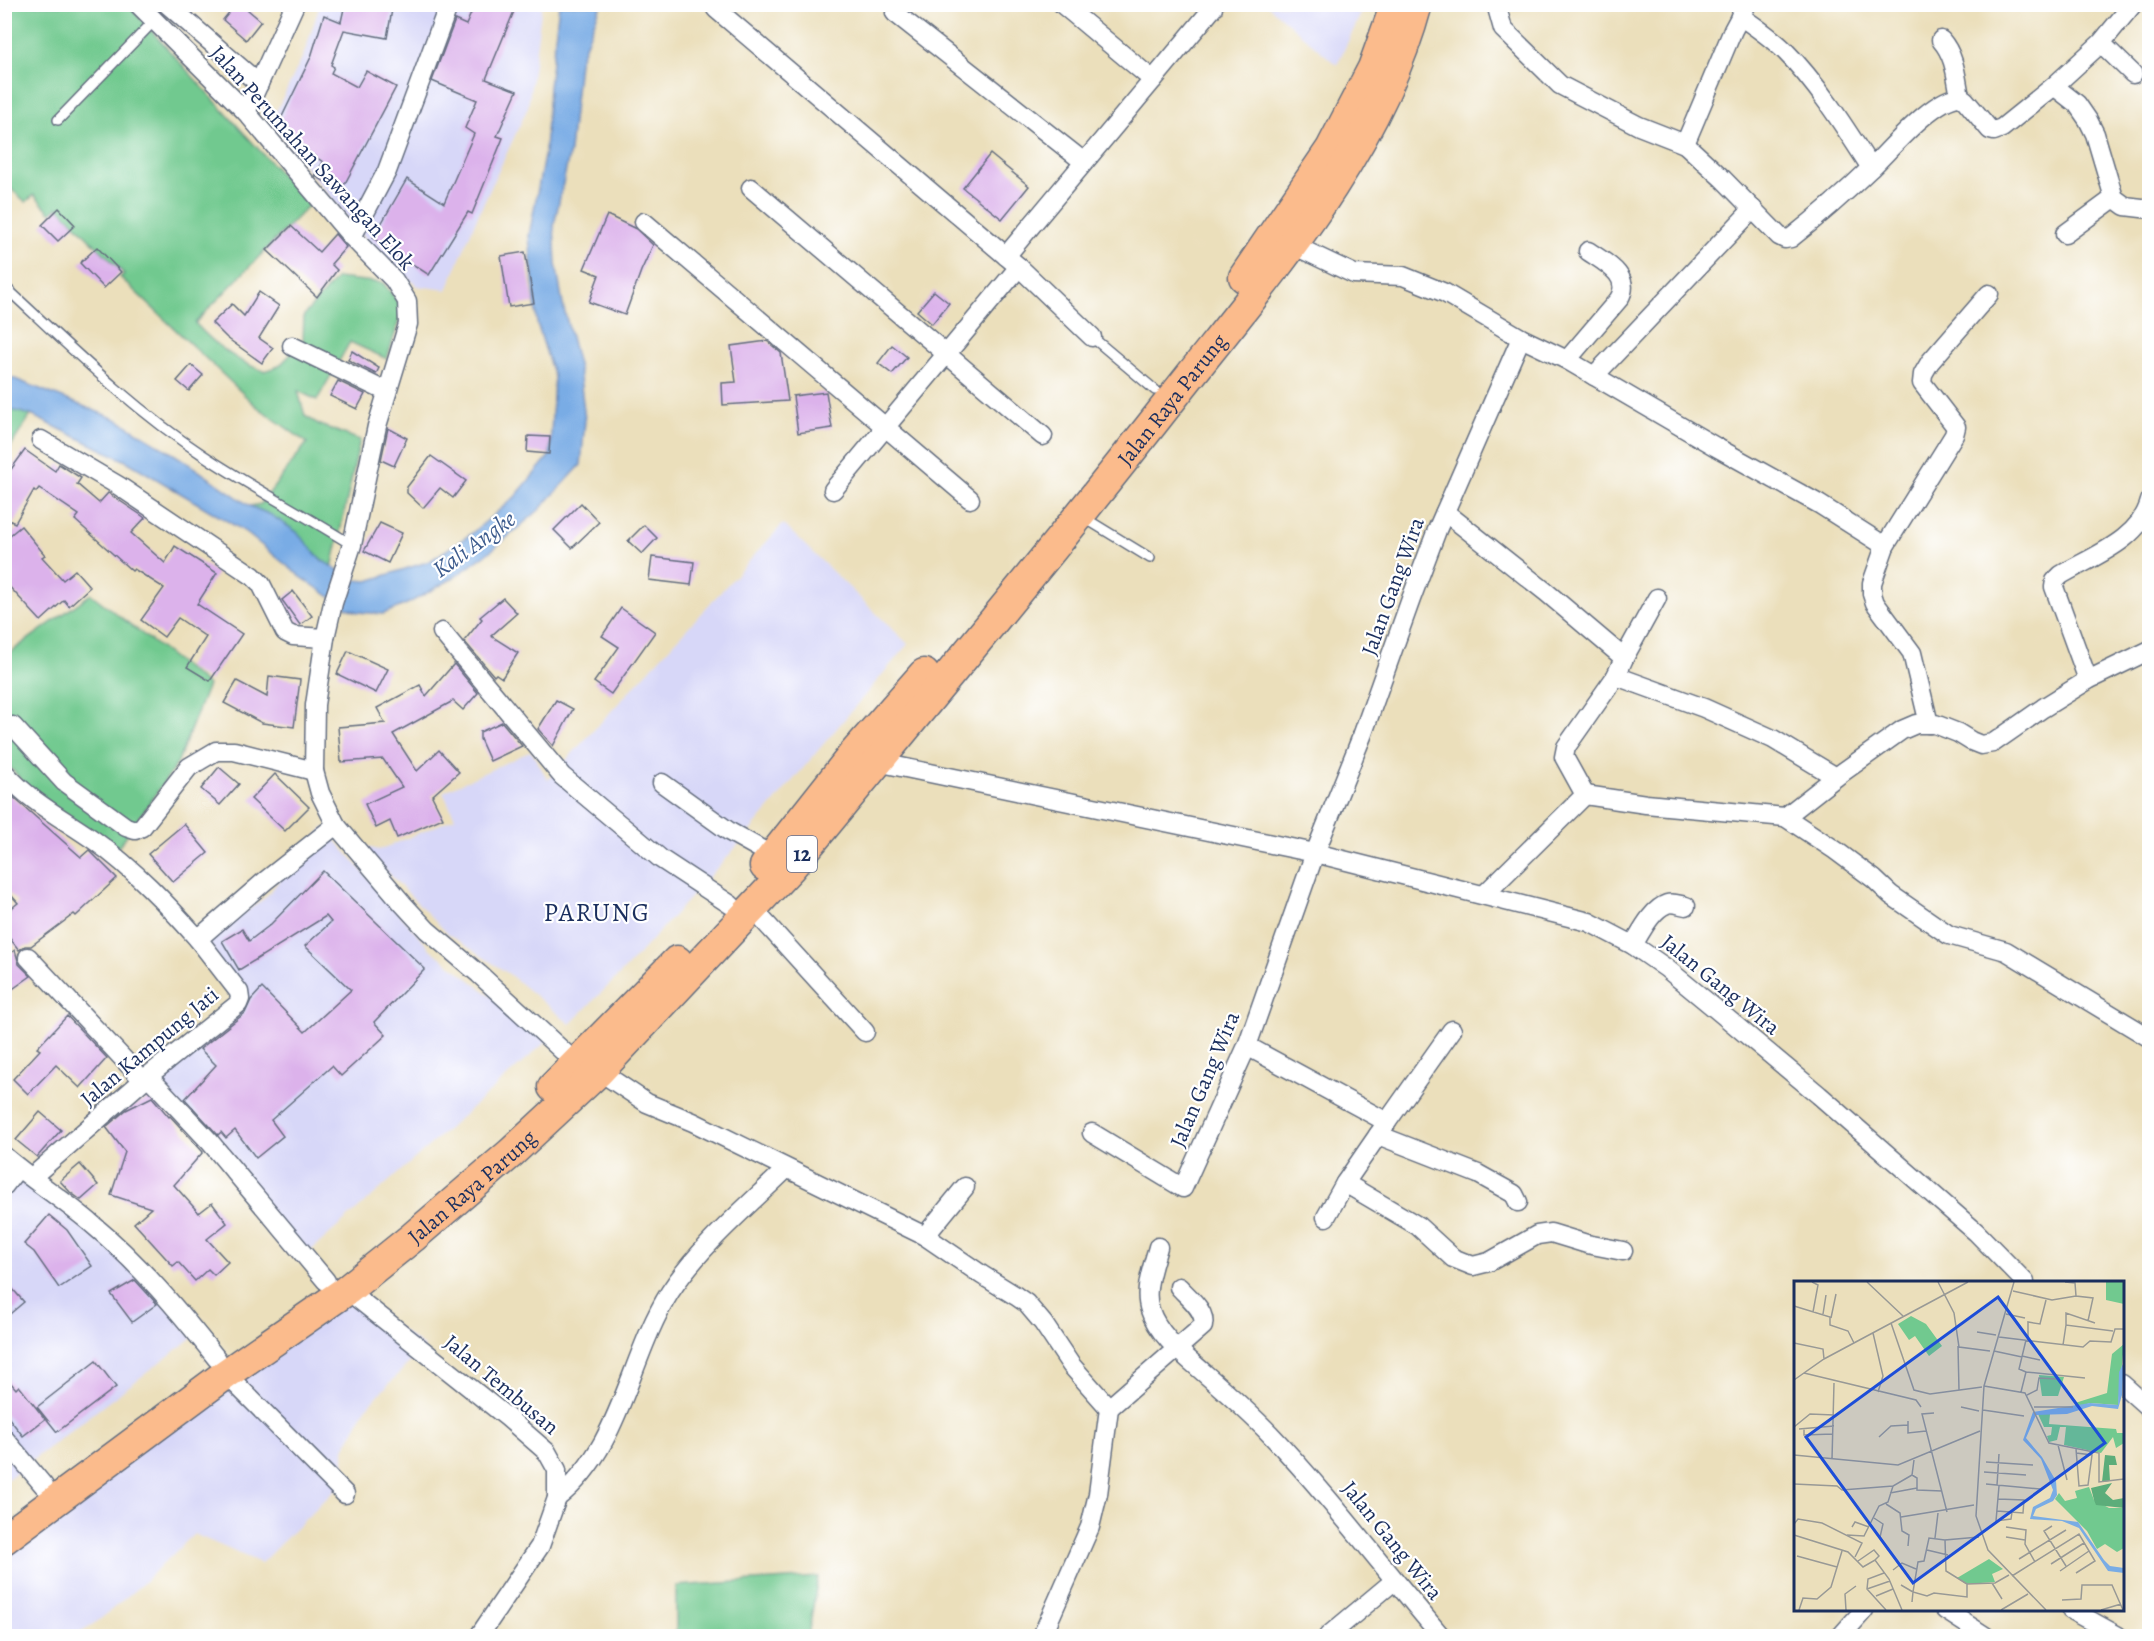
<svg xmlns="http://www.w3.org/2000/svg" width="2154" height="1641" viewBox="0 0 2154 1641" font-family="Alegreya,serif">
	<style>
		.built { fill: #d7d7f8 }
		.green { fill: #71c98f; stroke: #467c76; stroke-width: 1.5 }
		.water { fill: #79ace5; stroke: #4a6ea2; stroke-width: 1.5 }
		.building { fill: #dcb2eb }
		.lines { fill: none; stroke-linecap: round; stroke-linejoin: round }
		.service-casing { stroke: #646d7f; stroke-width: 12 }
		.minor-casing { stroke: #646d7f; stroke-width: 21 }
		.trunk-casing { stroke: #646d7f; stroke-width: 33 }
		.service { stroke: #fff; stroke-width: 9 }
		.minor { stroke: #fff; stroke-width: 18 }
		.trunk { stroke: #fbbb8c; stroke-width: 30 }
		.labels { text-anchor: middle; stroke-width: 4.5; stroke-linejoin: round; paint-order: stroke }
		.shield { fill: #fff; stroke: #5f6d8e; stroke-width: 1.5 }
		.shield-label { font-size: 21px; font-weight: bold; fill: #1b2f5e }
		.street-label { font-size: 22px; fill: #1b2f5e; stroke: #fff }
		.water-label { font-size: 24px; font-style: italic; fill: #3c5b8d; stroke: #fff }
		.quarter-label { font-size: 26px; letter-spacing: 1.5px; fill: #1b2f5e; stroke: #fff }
		.inset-road { fill: none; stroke: #989996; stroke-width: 1.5 }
		.view { fill: #1d4ed8; fill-opacity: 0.15; stroke: #1d4ed8; stroke-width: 3 }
		.inset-edge { fill: none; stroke: #1b2f5e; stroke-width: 3 }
	</style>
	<rect width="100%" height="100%" fill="#fff"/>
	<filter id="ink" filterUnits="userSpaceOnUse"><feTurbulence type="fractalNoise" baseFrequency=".0167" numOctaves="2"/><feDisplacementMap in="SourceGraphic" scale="12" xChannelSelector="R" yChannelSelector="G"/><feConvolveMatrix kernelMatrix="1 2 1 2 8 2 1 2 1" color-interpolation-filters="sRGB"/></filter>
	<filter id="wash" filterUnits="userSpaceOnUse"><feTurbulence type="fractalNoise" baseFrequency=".008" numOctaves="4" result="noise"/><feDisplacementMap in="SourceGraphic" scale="24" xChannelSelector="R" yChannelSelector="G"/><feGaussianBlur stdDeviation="1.35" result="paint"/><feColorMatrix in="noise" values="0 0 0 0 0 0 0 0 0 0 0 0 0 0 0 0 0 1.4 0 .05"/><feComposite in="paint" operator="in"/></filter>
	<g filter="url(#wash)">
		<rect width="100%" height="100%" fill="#ebdfbb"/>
		<g class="built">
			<polygon points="320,5 542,5 528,107 476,220 447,290 417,286 365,239 270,124 304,54"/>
			<polygon points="1267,5 1365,5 1337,65"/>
			<polygon points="783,524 908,644 739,844 625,969 570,1024 509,974 448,934 362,846 379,850 455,818 443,792 531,751 548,780"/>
			<polygon points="324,827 430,949 548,1040 306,1255 154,1078 243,1005 207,939 265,898"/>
			<polygon points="5,1164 137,1266 192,1338 5,1481"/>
			<polygon points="349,1291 424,1347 366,1408 344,1449 344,1481 261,1563 194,1534 142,1584 98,1621 73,1636 5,1636 5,1544"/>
		</g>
		<g class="green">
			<path d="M5,5h123l181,200 -114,118c19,21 42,39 69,48l15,-5 24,-24 1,-27 33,-37 46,5 20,25 -16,51 -37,-17 -33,58 -19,-9 7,25 15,9 40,15 -28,128c-15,-10 -23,-25 -37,-36 -13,-12 -29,-19 -45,-26l11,-2 46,-61 -51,-37 -136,-129 4,-3 -66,-67 -7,6 -17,-18 -8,7 -21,-18z"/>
			<polygon points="5,408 31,415 5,455"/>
			<polygon points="91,594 208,685 177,764 115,852 35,795 5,762 4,657"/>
			<polygon points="818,1577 808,1636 676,1636 676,1586"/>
		</g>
		<polygon class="water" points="559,5 601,5 579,62 570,151 554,225 556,264 563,305 579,369 585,420 581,465 539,510 492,550 453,578 409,603 383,614 358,612 347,608 301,577 244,531 128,462 31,415 5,408 4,377 15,379 118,420 180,458 250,506 271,515 297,532 321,560 355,580 368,581 430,561 471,534 515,497 550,455 554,377 537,323 529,236 545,151 549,87"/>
		<g id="blocks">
			<g class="building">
				<polygon points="236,4 241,4 261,21 246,40 223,20"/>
				<polygon points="345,4 393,4 387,38 344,30 331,65 334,67 331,73 357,87 366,71 396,87 341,191 315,176 323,162 304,149 305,147 276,129 311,57 324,15 341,22"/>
				<polygon points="475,4 517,4 486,79 517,91 497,136 503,138 472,214 468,212 429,275 373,238 407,179 444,203 474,134 465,128 477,100 432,81 455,20 466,25"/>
				<polygon points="990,154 1029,186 1002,219 963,188"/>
				<polygon points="59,208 75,225 58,241 42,225"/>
				<polygon points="607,215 636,229 653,245 641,271 625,315 589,302 599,275 584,269"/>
				<polygon points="291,226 319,252 335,234 346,247 331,264 337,270 317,297 267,250"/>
				<polygon points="97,247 121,272 104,288 80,263"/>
				<polygon points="525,252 534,303 509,307 501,256"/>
				<polygon points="934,291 949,303 932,324 917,311"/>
				<polygon points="259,292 279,306 259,338 273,348 262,363 227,338 212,323 232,304 244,316"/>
				<polygon points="767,341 781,353 788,401 723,405 722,383 736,382 731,346"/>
				<polygon points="892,345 907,357 892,374 878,363"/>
				<polygon points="352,351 379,368 376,374 348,360"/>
				<polygon points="191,365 203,375 189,391 177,381"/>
				<polygon points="338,381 365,394 357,409 330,396"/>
				<polygon points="826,392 832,428 798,433 793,396"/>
				<polygon points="388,428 407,438 394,466 381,460"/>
				<polygon points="528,436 550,437 549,454 527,452"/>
				<polygon points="25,450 55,471 59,464 81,478 77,484 99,503 108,493 141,515 145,518 131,533 165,563 175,546 217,573 197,604 242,634 210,681 187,667 206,637 178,618 164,637 141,620 164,588 134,569 132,571 75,520 79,515 39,488 36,492 34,490 15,523 4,518 4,479"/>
				<polygon points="431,456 466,481 453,498 440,488 423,508 407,493 407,487"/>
				<polygon points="581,503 599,522 572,548 554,530"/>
				<polygon points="380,523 402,533 388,563 364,551"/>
				<polygon points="644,525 657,538 642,554 628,541"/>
				<polygon points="21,526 45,555 42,557 63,580 75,570 90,587 69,606 64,600 41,621 4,581 4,540"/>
				<polygon points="652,557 694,562 691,585 649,580"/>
				<polygon points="293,591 312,616 300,625 282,600"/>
				<polygon points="503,598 517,613 491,636 518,653 502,678 496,674 494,676 464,641 482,619 480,617"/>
				<polygon points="621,608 655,632 611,694 594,682 619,647 602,636"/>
				<polygon points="348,651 388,669 376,693 337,674"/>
				<polygon points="454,664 478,693 463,710 453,701 393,734 417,771 439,750 459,772 432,796 443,818 397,838 390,821 376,828 365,804 402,787 383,759 341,762 338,727 385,723 377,708 420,685 426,696"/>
				<polygon points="269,676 300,680 294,727 262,723 224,703 237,681 267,697"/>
				<polygon points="556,700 573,709 553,746 538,729"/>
				<polygon points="502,722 522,746 490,761 480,739 480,732"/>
				<polygon points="219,767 239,784 220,805 201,789"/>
				<polygon points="275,774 309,807 285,831 251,799"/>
				<polygon points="4,789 81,857 89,850 117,878 76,916 74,914 31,946 25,946 19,950 4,931 4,914 18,903 4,887"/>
				<polygon points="184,824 208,853 173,882 148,854"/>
				<polygon points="323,871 425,969 374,1022 386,1035 341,1076 332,1066 271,1120 283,1136 256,1158 235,1130 226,1138 221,1132 218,1135 185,1099 216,1065 200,1049 245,1013 251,1000 262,988 305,1032 351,990 305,946 331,922 326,916 239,970 222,941 242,929 249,941 270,925"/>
				<polygon points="15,950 19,964 31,976 4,995 4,958"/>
				<polygon points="67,1016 107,1058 80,1088 56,1065 28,1094 13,1079 40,1050 37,1048"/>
				<polygon points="152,1097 169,1117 170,1116 203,1152 174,1185 199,1213 212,1203 227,1223 207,1239 228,1262 214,1275 208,1269 195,1281 178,1262 173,1266 134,1223 151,1208 111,1195 125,1152 106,1127 126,1110"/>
				<polygon points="40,1112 61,1130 37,1157 16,1140"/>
				<polygon points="80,1164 98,1185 81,1200 70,1192 60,1181"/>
				<polygon points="49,1215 67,1230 92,1266 59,1288 34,1252 24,1244"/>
				<polygon points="4,1279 24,1302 4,1319"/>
				<polygon points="135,1280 157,1304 132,1322 111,1294"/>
				<polygon points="96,1361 116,1387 57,1432 37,1407"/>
				<polygon points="4,1375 16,1389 19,1386 45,1419 23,1436 4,1412"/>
			</g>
		</g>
	</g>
	<g filter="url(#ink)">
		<use href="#blocks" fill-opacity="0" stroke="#646d7f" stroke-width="1.5"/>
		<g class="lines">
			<defs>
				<g id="service">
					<polyline points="58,120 154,21"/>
					<path d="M4,286c64,59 126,121 199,169 48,32 100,59 149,90"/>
					<polyline points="1092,337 1155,390"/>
					<polyline points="1083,517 1150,558"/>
				</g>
				<g id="minor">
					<polyline points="138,4 246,112 352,237 394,280 407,301 408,324 377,426 352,545 333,603 325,638 315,705 314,771 320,793 336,825 403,904 427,930 479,974 577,1064"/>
					<polyline points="167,4 259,84"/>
					<polyline points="902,4 895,13 1084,162"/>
					<polyline points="1062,4 1153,80"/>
					<polyline points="1496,4 1503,29 1560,85 1639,126 1685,144 1733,30 1747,4"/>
					<polyline points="716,9 1019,267 1092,337"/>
					<path d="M1740,16c16,11 31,21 45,35 32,32 61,78 86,117"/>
					<path d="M1941,40c14,16 15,36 19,57"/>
					<polyline points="2101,43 2133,74"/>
					<polyline points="2054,86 2077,104 2088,120 2095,134 2114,198 2125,206 2150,209"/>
					<polyline points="246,112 295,4"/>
					<path d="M1685,144l38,35 56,57 6,3 6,-1c28,-22 55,-46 80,-70 20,-19 62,-70 89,-71l5,3 25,30 4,1 8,-3 52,-42 47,-43 32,-39"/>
					<polyline points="751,188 1043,436"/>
					<polyline points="644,222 970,499"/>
					<polyline points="2065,234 2114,198"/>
					<polyline points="352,237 387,171 449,4"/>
					<polyline points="1293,245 1354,274 1403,276 1445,293 1521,338 1567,360 1716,447 1819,504 1885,546"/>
					<polyline points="1006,256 1213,8 1208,4"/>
					<polyline points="292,346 387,392"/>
					<path d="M1567,360l52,-61c14,-23 -15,-37 -31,-48"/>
					<polyline points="1594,376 1753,209"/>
					<polyline points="41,440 119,486 253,576 261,584 285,632 293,636 325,638"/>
					<polyline points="833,490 1019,267"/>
					<polyline points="1445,512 1546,592 1624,658 1616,676 1566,747 1564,757 1585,795"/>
					<polyline points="442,632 562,776 661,859 731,905"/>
					<polyline points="1624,658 1657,598"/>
					<polyline points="1616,676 1704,708 1773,739 1836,777"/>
					<path d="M2088,680l-34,-93 1,-6 6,-6c32,-19 79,-35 89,-74"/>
					<polyline points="1929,724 1912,653 1875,603 1872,594 1872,583 1885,546 1954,435 1956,427 1922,383 1923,374 1930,362 1989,294"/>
					<polyline points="13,726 64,782 126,827 135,830 142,827 189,767 216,751 234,751 314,771"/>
					<polyline points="872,761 1315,853 1589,922 1633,945 1666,968 1717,1010 1819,1095 1976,1232 2025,1282"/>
					<path d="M4,772c26,30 60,47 91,69 39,28 72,63 103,98"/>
					<polyline points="662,783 730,832 773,856"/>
					<polyline points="1585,795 1646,804 1785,817 1836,777 1902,730 1916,724 1935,724 1958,733 1971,741 1981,745 1993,743 2043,708 2088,680 2150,650"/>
					<polyline points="1785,817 1835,850 1874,879 1891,895 1949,935 2006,951 2150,1038"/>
					<polyline points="1485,894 1585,795"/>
					<polyline points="753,909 865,1032"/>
					<path d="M1633,945c8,-13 19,-36 34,-41 6,-2 13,1 19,2"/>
					<polyline points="28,957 143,1080"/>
					<polyline points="1247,1046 1387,1122 1345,1183 1326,1217"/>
					<polyline points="599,1071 647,1103 693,1122 925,1236 982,1275 1016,1296 1026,1303 1043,1323 1071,1365 1109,1408 1098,1494 1090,1527 1042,1636"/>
					<polyline points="148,1076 210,1142 326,1281"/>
					<polyline points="1387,1122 1452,1030"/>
					<polyline points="1092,1133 1183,1188 1247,1046 1315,853 1362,736 1411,599 1437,530 1521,338"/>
					<polyline points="1378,1135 1478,1174 1514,1194 1518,1202"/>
					<path d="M4,1156c28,24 60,44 88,68 48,40 87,87 125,135"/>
					<polyline points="32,1177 148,1076 238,1004 240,999 239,992 198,939 265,881 336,825"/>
					<polyline points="1345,1183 1418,1226 1453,1258 1473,1266 1489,1262 1537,1235 1551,1233 1587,1244 1623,1251"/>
					<polyline points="4,1186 18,1168"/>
					<polyline points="925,1236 965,1187"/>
					<path d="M1158,1247c-5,19 -15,43 -8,63 8,25 34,45 53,62 23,20 46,40 67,62 61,64 114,135 171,202"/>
					<polyline points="347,1290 508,1418 547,1452 557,1470 557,1498 540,1546 479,1636"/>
					<polyline points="226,1374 345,1494"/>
					<polyline points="2122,1384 2150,1409"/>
					<path d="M1109,1408l94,-82c4,-15 -15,-29 -24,-39"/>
					<polyline points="4,1438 44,1486"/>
					<path d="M557,1498c65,-51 71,-139 113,-206 29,-45 78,-86 116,-123"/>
					<polyline points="1945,1610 1985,1636"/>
					<polyline points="2071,1610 2118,1636"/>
					<polyline points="1328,1636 1394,1581"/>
					<polyline points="1841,1636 1864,1610"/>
				</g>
				<g id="trunk">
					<polyline points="1244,277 1331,149 1373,68 1396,4"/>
					<polyline points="765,866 852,756 924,674"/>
					<polyline points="553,1087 677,961"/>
					<path id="s1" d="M4,1539l222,-165 121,-84 66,-53 98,-84 88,-82 191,-203c129,-157 259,-312 384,-472 95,-121 202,-240 243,-392"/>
				</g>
			</defs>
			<use href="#service" class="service-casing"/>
			<use href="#minor" class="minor-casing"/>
			<use href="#trunk" class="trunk-casing"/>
			<use href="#service" class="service"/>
			<use href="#minor" class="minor"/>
			<use href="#trunk" class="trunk"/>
		</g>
	</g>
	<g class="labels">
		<rect class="shield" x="787" y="836" width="30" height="36" rx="4.5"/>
		<g class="shield-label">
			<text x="802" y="861">12</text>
		</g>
		<g class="street-label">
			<text transform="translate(313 157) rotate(48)" y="8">Jalan Perumahan Sawangan Elok</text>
			<text dy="8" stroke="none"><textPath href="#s1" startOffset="1641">Jalan Raya Parung</textPath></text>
			<text transform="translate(1392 586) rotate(-70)" y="8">Jalan Gang Wira</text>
			<text transform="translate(1721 984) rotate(39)" y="8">Jalan Gang Wira</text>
			<text transform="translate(149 1046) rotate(-40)" y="8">Jalan Kampung Jati</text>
			<text transform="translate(1204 1079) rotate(-67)" y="8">Jalan Gang Wira</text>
			<text dy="8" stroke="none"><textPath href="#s1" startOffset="586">Jalan Raya Parung</textPath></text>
			<text transform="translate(502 1384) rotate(40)" y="8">Jalan Tembusan</text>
			<text transform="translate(1393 1540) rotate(51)" y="8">Jalan Gang Wira</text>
		</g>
		<g class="water-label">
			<text transform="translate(474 544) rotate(-36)" y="8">Kali Angke</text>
		</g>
		<g class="quarter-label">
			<text x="597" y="921">PARUNG</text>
		</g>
	</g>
	<g transform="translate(1794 1281)">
		<rect width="330" height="330" fill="#ebdfbb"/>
		<path d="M312,1h18v22l-18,-4zM117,35l15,8 16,22 -13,10 -14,-20 -6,4 -11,-16zM330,63l-6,61 -28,-2 -15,5v-5l32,-10 5,-39zM245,94l25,2 -6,19h-16zM244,133h12l-1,10 67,5 1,4h6l1,-11v21l-8,5 -3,-11 -12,16 -37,-8 2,-18h-6l-3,13 -8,2 -2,-6 4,-1 1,-8h-8zM295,206l5,13 15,8h15v40l-7,4 -12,-8 -8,5 -10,-18 -32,-32 4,-6 6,8 12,-3 -2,-7zM195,278l14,10 -11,5 3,8 -29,2 -9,-6z" fill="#71c98f"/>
		<path d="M311,174l10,1 2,9h-8l1,16 -8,1zM318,202l-7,10 8,7 11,-2v10l-28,-3 -2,-5 -3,-12z" fill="#5cad7a"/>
		<path d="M330,81l-2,33 -4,14 -26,-3 -25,8 -31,1 -10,23 16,19 14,24 1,14 -4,6 -17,8 -3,7 45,6 26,38 6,6 14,2v5l-16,-2 -29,-43 -17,-7 -32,-2 3,-12 17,-9 3,-8 -12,-31 -18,-19 10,-28 57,-9 28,2 1,-33z" fill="#79ace5"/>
		<path class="inset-road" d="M18,1l6,3 -5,27M73,1l36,34M144,1l16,31 5,34 31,4M220,1l-30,104 -8,130 12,34 58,60M271,1l10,1 1,13 17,2 -5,23M219,10l39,9 24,-4M0,25l36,11v8l18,6 6,12M29,33l3,-19M212,33l19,4M37,37l5,-24M97,42l23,67 16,4 52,-7M272,44v-12l29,10M183,51l19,3M79,52l10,43 -5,16M205,56l84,10 7,-6 21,1 4,-13h9M234,59v-18l12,2 6,-24M0,62l29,6 1,10M269,64l3,-20 47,6M164,65l1,44M200,70l28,6M228,75l18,4M232,91l59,6M10,92l112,27 5,7M0,99l30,-21 144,-77M190,105l41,7 24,50 50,10v29l25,-3M227,111l5,-20 -7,-3 7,-29M233,114l10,-5 2,-12 18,1M329,117l1,-21M167,126l18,4M240,126h39M189,129l41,6M140,132l-12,1 25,98M114,140v12l18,-2M0,146l16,-13 24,1M10,147v7l29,-1M5,148l35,-3M85,156l12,-11 17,-1M264,164l9,35M282,168l3,37 9,-1 4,-30 -16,-2M0,174l104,10 82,-34M38,178l2,-76M120,179l-2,15 5,3v12l25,1M192,181l47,3M190,191l42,3M0,203l43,2 5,4 51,-4M192,203l54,5M203,204l2,-31M205,205l-3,35 15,-2 1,-7M96,212l27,-5M92,223l14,9 2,18 7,4 -1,11M203,230l26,2 1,-13 -26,-1M107,236l73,-12M80,237l9,6 -3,13 8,13M0,243l4,-5 24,4 40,20 -7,14M258,245l-8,5 22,35M58,246l3,-5 14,5M212,246l20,3 -1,14 10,18M0,254l54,17 15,15 12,-7 14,19 13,31M53,254l17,1 15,-30 9,-4 5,-16 19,-11M212,256l19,3M141,257l3,-25M151,259l-16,-2 -5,23 -6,1 -5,30 14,4 7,-3 33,4v-13l28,-1 14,-8M133,269l21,5M3,275l40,11M225,278l47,-29M64,280l16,-11 5,6 -4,4M257,283l33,-21M99,289l9,-7 14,6M266,290l29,-20M90,292l-16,6 -1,10 19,21M218,295l67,-42 16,27 -19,12M198,302l10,16M173,303l-21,-13 -1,-31 34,-3M107,304l12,7 -1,10M73,308l23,-8M82,315l17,-7M268,319l19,-1 1,-14h30l11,25M5,329l4,-12 14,1 14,-12 11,-36M52,329l-1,-16 11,-8M207,329l27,-16M307,329l20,-6"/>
		<path class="view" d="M204,16l107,146 -192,140 -107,-146z"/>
		<rect width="330" height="330" class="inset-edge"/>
	</g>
	<rect width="2154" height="1641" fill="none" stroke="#fff" stroke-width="24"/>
</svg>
